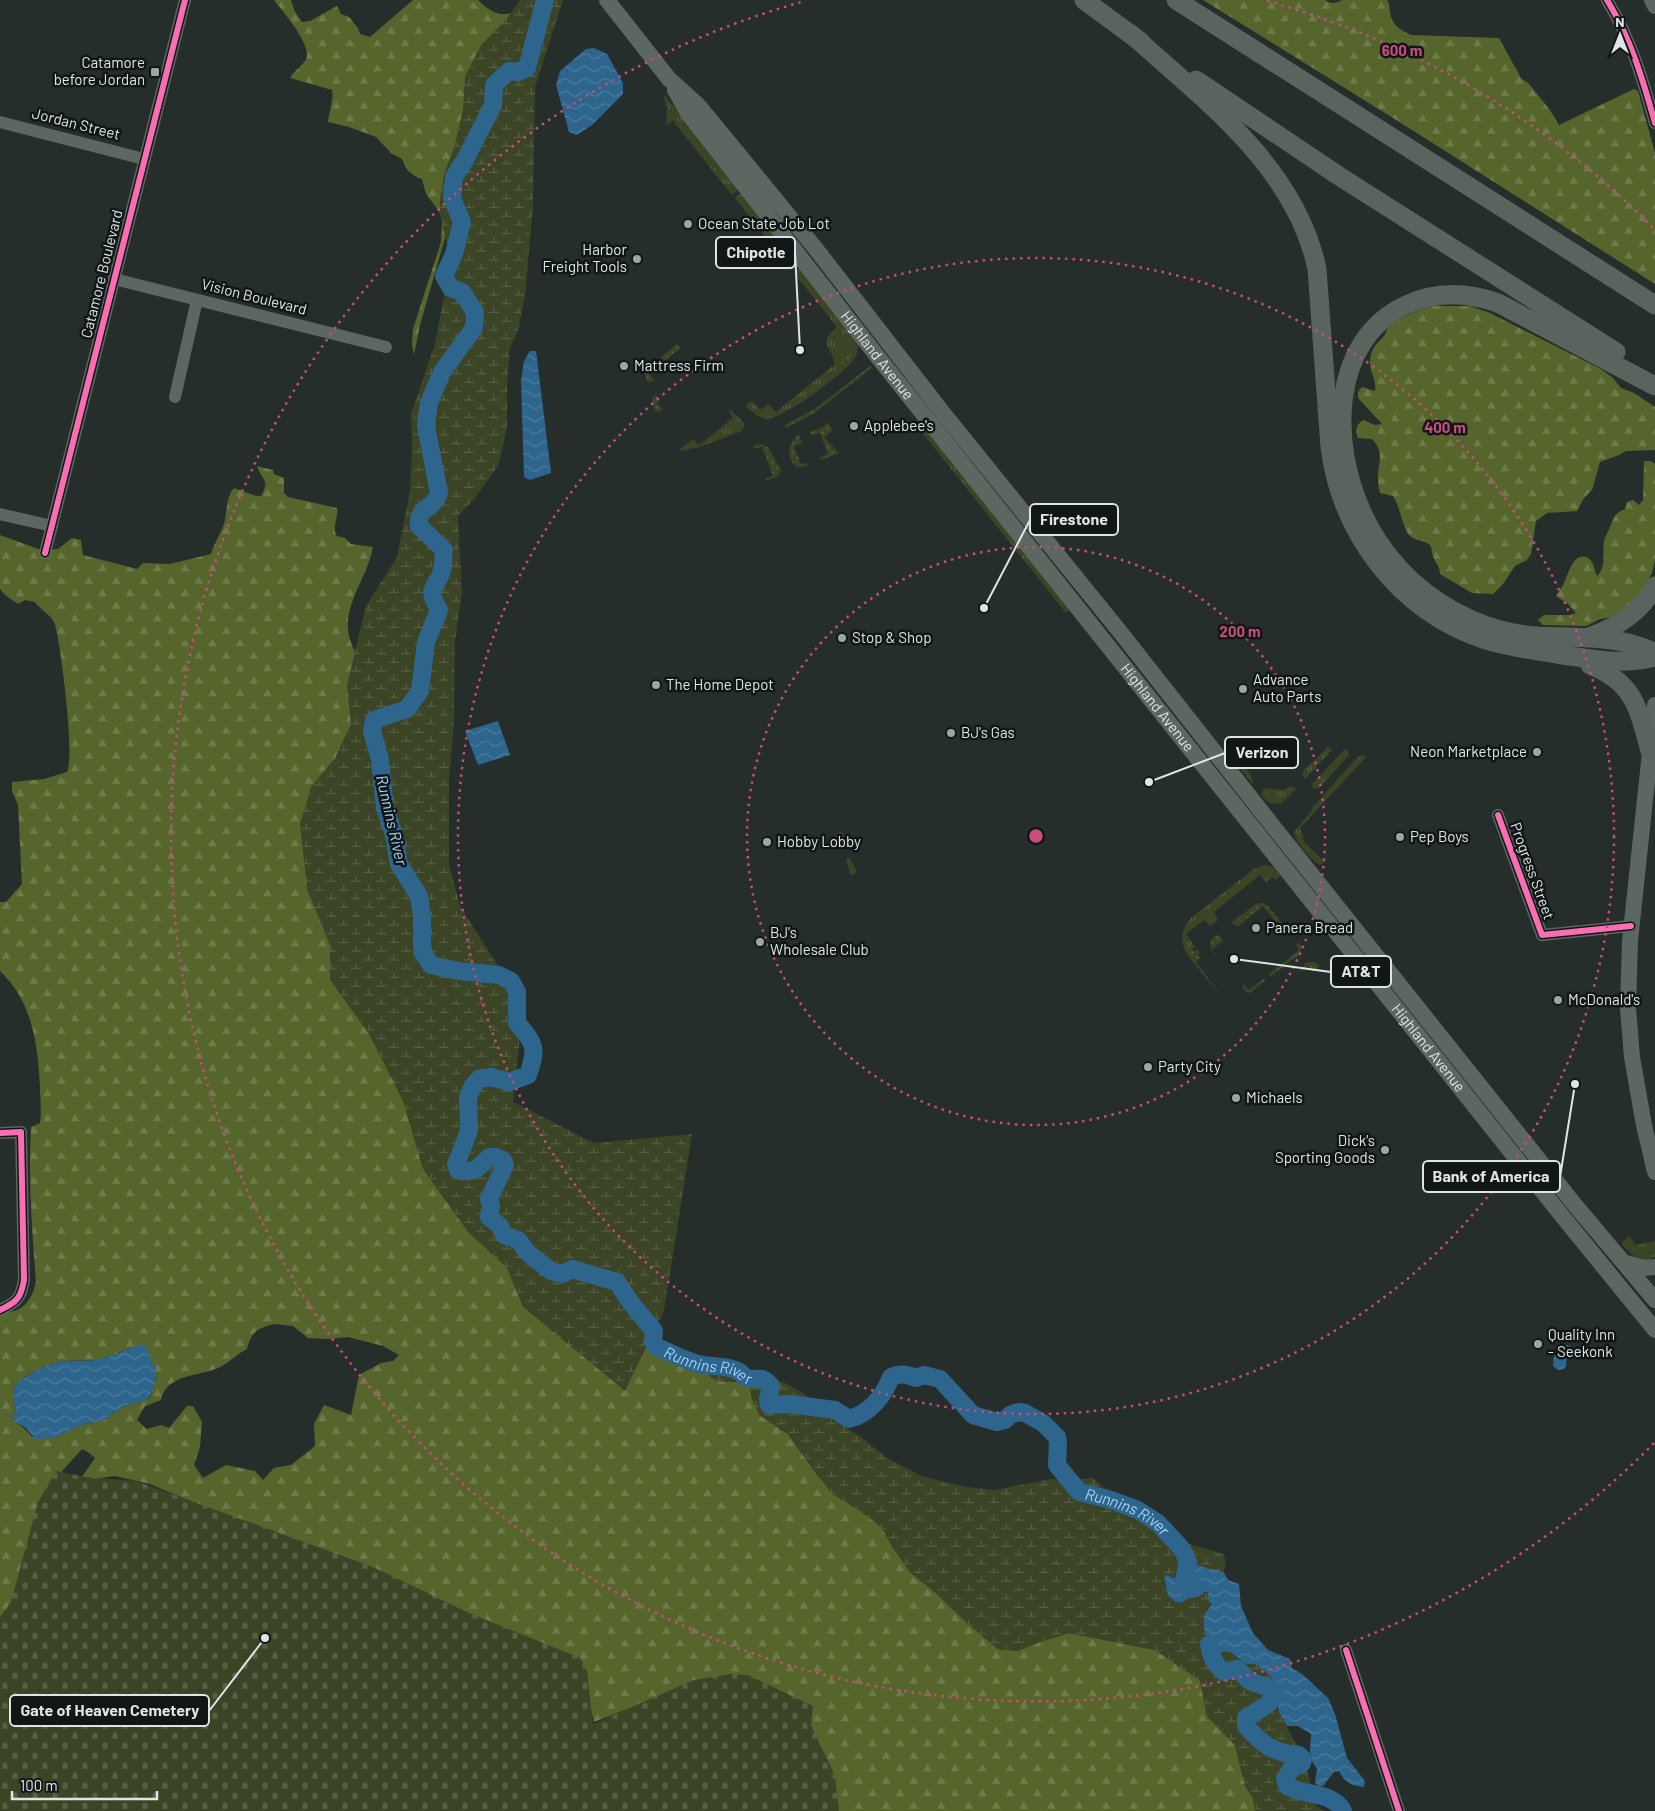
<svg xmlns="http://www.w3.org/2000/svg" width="1655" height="1811" viewBox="0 0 1655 1811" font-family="Barlow,sans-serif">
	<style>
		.grass { fill: url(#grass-tufts) }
		.forest { fill: url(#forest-firs); fill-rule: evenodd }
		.wetland { fill: url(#wetland-marsh) }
		.cemetery { fill: url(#cemetery-stones) }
		.garden { fill: url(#garden-dots) }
		.water { fill: url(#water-waves) }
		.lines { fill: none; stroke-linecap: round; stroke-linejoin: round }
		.river { stroke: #2d658d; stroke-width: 18 }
		.minor { stroke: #5d6761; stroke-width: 12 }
		.major { stroke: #5c6761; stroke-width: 16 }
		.highway { stroke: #59645e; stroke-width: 19 }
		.cycleway-casing { stroke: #111716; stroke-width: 9 }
		.cycleway { stroke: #f96db3; stroke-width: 6 }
		.ring { fill: none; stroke: #c94c7d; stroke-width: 2.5; stroke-dasharray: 2.5 5 }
		.poi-dot { fill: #9da6a4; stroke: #111716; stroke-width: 2 }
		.labels { text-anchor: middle; stroke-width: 5; stroke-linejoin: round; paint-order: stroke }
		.poi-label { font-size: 15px; fill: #dde6e4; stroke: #111716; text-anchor: start }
		.street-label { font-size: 15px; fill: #dde6e4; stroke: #111716 }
		.water-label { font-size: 16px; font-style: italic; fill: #a3d2fa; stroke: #111716 }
		.centre { fill: #c94c7d; stroke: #111716; stroke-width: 2.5 }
		.ring-label { font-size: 15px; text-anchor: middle; font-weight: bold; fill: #c94c7d; stroke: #111716; stroke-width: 5; stroke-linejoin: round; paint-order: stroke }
		.leader { fill: none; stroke: #dde6e4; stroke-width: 2 }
		.callout-dot { fill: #dde6e4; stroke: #111716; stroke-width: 2 }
		.callout { fill: #111716; stroke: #dde6e4; stroke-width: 2 }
		.callout-label { font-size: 16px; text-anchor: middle; font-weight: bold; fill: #dde6e4 }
	</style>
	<defs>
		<pattern id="grass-tufts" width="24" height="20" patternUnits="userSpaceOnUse" patternTransform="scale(1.25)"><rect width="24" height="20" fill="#3b4425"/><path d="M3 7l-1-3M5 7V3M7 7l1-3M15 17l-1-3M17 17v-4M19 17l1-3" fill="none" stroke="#575f44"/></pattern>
		<pattern id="forest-firs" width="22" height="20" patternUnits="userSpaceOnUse" patternTransform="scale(1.25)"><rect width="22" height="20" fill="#56652b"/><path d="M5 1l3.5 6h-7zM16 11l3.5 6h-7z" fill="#6e7b4a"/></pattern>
		<pattern id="wetland-marsh" width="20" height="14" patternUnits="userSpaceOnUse" patternTransform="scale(1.25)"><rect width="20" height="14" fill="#3b4425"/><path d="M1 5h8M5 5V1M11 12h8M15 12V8" fill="none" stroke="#575f44"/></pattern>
		<pattern id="cemetery-stones" width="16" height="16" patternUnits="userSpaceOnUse" patternTransform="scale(1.25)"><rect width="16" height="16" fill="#3b4425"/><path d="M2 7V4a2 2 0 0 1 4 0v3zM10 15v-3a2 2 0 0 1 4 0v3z" fill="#575f44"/></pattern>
		<pattern id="garden-dots" width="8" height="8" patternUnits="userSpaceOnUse" patternTransform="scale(1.25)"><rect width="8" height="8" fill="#3b4425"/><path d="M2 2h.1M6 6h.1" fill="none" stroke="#575f44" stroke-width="1.8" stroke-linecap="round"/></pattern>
		<pattern id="water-waves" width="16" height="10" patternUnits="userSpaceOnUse" patternTransform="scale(1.25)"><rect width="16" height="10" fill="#2d658d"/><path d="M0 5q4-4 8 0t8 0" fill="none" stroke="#4b7b9d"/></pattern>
	</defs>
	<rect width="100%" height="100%" fill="#262e2c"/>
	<g class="grass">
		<polygon points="665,95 738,190 732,195 673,121 666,125 667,107 663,96"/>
		<polygon points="741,193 797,265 791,270 735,198"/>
		<path d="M800,268l56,73c3,6 2,13 -2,18 -9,14 -71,60 -87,60 -7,0 -14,-7 -20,-11l-1,-3 6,-4 8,9 8,-6 8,8 58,-47c1,-17 -19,-20 3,-38l-43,-54z"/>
		<polygon points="730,409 745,424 742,431 700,447 680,451 680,449 693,439 699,445 733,418 729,412"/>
		<polygon points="922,423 1070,610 1066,613 917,426"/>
		<polygon points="1328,747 1332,750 1306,778 1304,778 1302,774 1304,770"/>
		<polygon points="1345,749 1348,751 1349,755 1319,788 1313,789 1312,784"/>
		<path d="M1362,755l5,1 -67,72 3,8 1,6 21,20 -5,3c-9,-5 -25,-23 -26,-33l18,-22 -1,-1 46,-51z"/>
		<polygon points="1291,786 1296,789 1281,804 1269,803 1262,796 1262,791 1264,788 1282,790"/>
		<polygon points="840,832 842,832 847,846 842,849 840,849 835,835"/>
		<polygon points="850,858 857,872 852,875 850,874 846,859"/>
		<path d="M1265,865l8,2 8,9 -6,4 -2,-3 -7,5 -6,-7 -46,37 4,8 -8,6 -6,-6 -18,14 7,10 -8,6c-6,-13 -2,-23 7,-33l62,-48z"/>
		<polygon points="1299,942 1302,947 1300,954 1270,977 1269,974 1299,950 1296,945"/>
		<polygon points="1307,962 1314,962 1319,965 1319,967 1313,972 1308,966 1302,971 1300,970"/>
		<polygon points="1264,978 1266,980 1250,993 1246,992 1242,987 1244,984 1249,990"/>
		<path d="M1629,1236l7,9 19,-4v15c-13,11 -23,-2 -33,-11v-3z"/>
	</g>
	<g class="forest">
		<path d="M274,0h17l4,12 7,10 8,-1 27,-15 4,8 8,3 9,11 2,6 10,3 43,-37h65c19,18 26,17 49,7l-77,222 -5,9 -25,87 -6,30 -2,-10 1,-16 28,-87 1,-21 -3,-10 -13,-17 -4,-15c-11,-3 -16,-10 -20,-20l-11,-6 -15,-16 -27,-10 -21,-5c1,-10 6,-23 4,-32l-42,-12c4,-8 16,-14 17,-22 1,-16 -24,-44 -33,-56z"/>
		<path d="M1203,0h122c6,4 10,4 17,0h45c3,4 2,7 3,12 1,12 10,18 21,23l88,3 22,40 8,6 21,26 9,15 75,-36 4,2 17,62v131l-254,-161z"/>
		<path d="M1433,306h37l20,7 111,56 12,9 8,10 13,5 21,14v43l-29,1 -7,4 -19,7 -8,28 -8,8 -7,13 -30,2 -11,8 -5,33 -4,6 -12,6 -12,18 -10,10 -21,-1 -32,-19c0,-8 -5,-11 -7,-18 -2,-5 0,-10 -6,-13 -7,-4 -15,-2 -20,-11 -6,-12 -7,-25 -14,-36l-13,-3c-1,-4 -2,-9 -2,-13 -1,-16 8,-27 -6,-41l-14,-1c-3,-8 -2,-13 5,-18l12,5 7,-1 -24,-26v-6l4,-5 13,4c2,-13 -6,-19 -5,-30 1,-14 7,-17 15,-26 1,-2 1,-5 3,-7 8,-9 34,-20 45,-22z"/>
		<path d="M1644,461h7l4,3v96l-3,13 -8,15 -18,23 -12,6 -14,2 -14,7 -43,-1 -5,-5 6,-5h26l6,-2 -8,-9 -12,-8c3,-4 6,-9 8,-13 4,-8 10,-33 24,-25 6,3 6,12 9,18 10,-10 5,-22 7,-35 1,-5 4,-9 6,-14 4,-10 5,-14 15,-18l2,-7 6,-2 6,5 4,-5z"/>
		<path d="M257,466l16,4 1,4 10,4v15l4,4 49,11c2,10 -6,19 0,28l8,2 6,6 22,3c-5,30 -31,58 -24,89 2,9 7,17 10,25l3,206 284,469c7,2 15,5 21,10 14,12 17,24 38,25l10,10 25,1 10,4 2,13 25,28 11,7 30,42 64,52 11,20 18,25 25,20 31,30 31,26 19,2 23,-9 29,-9 86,17 45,30 7,36 28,29 10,41 8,12 2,13h-425l-130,-130 -106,41 -16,-65 -45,11 -48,-42 -335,-142 -35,-8 -36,5 16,-23 -7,-6 -6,-3 -19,21 -4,8 -59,167v-333c5,0 13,0 17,-2 11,-4 17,-18 19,-28 -4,-52 -8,-103 -5,-155l9,-4c2,-12 0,-23 0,-35 -2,-42 -7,-86 -40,-117v-69h6l16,-18 -4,-79 -6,-14v-9l32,-3 23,-7c8,-17 -6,-125 -12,-148 -4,-10 -14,-13 -20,-22l-10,-2 -7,4 -13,-9 -5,-6v-54l41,15 17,-1 14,-11 9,2 2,15 54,14 6,-6 27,1 41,-10c3,-10 8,-18 12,-27 5,-13 2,-29 11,-39l22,8h5c10,-17 0,-16 -4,-30zM274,1324l19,2 15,12 20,1 20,-2 35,9 16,9 -6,6 -12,2 -22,12 -8,40 -27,-10 -10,19 1,22 -24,19 -17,3 -11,12 -8,-9 -29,-6 -23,13 -9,-13 6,-18 2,-25 -9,-16h-6l-18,22 -8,-3 -14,4 -10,-9 8,-14 16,-6c6,-27 39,-23 59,-33 10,-5 18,-14 27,-18 4,-17 11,-21 27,-25zM133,1347l14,3 4,12 5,6v11l-3,4 -2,13 -3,3 -20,6 -10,5 -14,10 -23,5 -26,13 -23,-1c-7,-10 -15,-12 -20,-20l4,-7c-2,-8 -5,-15 -1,-23 5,-12 38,-25 50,-26 11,-1 21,0 31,-1 13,-2 25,-9 37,-13z"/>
	</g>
	<g class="wetland">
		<polygon points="520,0 563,0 535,87 533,206 525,296 518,330 510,348 507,385 507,427 498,466 475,498 458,516 462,593 455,642 454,723 449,779 449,865 460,906 500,969 520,1036 513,1102 594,1143 692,1134 664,1311 625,1391 523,1307 507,1268 468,1232 423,1169 403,1101 369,1034 330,980 330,945 307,889 300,824 311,787 335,758 351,724 347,685 366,606 397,557 410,491 412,449 411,414 435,344 446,285 449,253 440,214 440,200 444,174 454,148 463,110 465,76 482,44 505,21"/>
		<path d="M705,1371l48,1 32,11 20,11 14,15 46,31 22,18 35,18 18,5 27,6 27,3 57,-11 15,1 27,-2 11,10 13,7 7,7 39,34 60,18c4,7 3,13 -1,20l-4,-4h-10l-6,-4 -14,3 -6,9 -4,2 -11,-5 -3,2c2,13 3,23 17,26l14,-9 14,-3 3,12 -6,7 4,39 10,13 1,-10 8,-1 11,9 15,4 16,12 4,8 4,28 15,28 8,10 14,56 8,5h-69l-2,-13 -8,-12 -10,-41 -28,-29 -7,-36 -45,-30 -86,-17 -29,9 -23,9 -19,-2 -31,-26 -31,-30 -25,-20 -18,-25 -11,-20 -16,-13 -34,-21 -44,-60 -29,-19 -7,-16 -2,-13 -10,-4 -25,-1z"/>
	</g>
	<polygon class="cemetery" points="56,1471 86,1477 136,1481 373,1567 469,1613 580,1658 587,1671 593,1724 694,1680 731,1674 748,1675 813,1706 811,1725 835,1776 839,1811 0,1811 0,1617 11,1602 38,1502"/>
	<g class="garden">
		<path d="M677,344l4,4 -32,25 5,7 -3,2 -4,-1c-2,-7 -7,-17 -3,-22l6,7z"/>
		<polygon points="848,348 852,350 848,356 849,361 842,364 840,360"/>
		<polygon points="870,366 872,366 872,368 813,414 788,427 785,427 785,425 816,408"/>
		<polygon points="655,394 660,400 657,403 662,409 659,412 654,410 652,399"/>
		<polygon points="827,422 833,430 824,437 839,453 821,460 820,458 828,454 820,433 812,435 809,432 824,427"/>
		<path d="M799,434l3,9 -8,3 7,18 9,-1 -6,4h-7c-13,-10 -8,-24 2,-33z"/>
		<polygon points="762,444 769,448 781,471 777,477 766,481 765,479 773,476 762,447 753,448 754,446"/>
		<path d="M1233,760c10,1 19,14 20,24z"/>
		<polygon points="1262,903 1267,905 1288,930 1281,929 1263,906 1237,927 1232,922 1256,904"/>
		<path d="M1216,935l4,1 3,5 -11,8 5,9c-6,-8 -11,-16 -1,-23z"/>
		<polygon points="1193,944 1195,947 1192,950 1194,951 1197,949 1200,953 1198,955 1199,957 1202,956 1196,962 1225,1001 1186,953 1185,950"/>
	</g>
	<g class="water">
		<polygon points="594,48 607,54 623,83 623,94 592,125 577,135 569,132 556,85 560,71 586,49"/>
		<polygon points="530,351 536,351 551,473 530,480 524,477 521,381 524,361"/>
		<polygon points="498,721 510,755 478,765 465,731"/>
		<path d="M143,1344c7,6 7,17 13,24 1,8 -3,25 -8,31l-20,6 -10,5 -14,10 -23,5 -26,13 -20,1 -9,-11 -11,-6 -3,-5 4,-7c-2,-8 -5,-15 -1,-23 5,-11 37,-25 50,-26 11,-1 23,1 34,-2 15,-3 29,-11 44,-15z"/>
		<polygon points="1567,1345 1571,1346 1571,1351 1567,1356 1566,1366 1564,1369 1558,1370 1553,1366 1554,1355 1563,1346"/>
		<path d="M1195,1565c10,1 12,5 23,5l4,3 1,-2 5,9 11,4 2,22 12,27 15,17 22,9 2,9 10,6 26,24 7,16 12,44 18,23 -1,6c-12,-1 -20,-5 -25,-16l-5,1 -11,14h-5l-3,-4 2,-13 -6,-9 -1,-9 1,-17 -13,-8h-11l-8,-14 -4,-28 -4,-8 -16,-12h-9l-17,-13 -8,1 -1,10 -5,5 -6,-4 -4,-7 5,-7c-5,-18 -12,-30 2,-45 -5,-4 -5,-6 -3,-13l-14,3 -14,9 -5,-1 -8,-6 -4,-19 3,-2 11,5z"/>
	</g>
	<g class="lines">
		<g class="river">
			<path id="s1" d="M545,0l-18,68 -9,4 -9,-1 -15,14 -1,20 -28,55 -11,17 -2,21 10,24 -8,32 -10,22 7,12 11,4 13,20 -1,16 -32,44 -13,31 -3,23 13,67c-2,3 -3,8 -6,10 -9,8 -15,9 -14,23l25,24c-1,8 0,17 -3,24 -9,18 -13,16 -2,36l-13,32 -6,49 -13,18 -33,11 -2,11 8,29 5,48 9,27 5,29 20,32 3,22v33l9,14 27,6 41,4 12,6 6,11v31c19,21 20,26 11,52l-19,7 -18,-5 -12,2 -6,7 -5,11 1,34 -13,33 2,6c14,5 22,-3 31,-13h7l7,3 2,5 -16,34 2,7 -2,11 11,9 4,9 14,5 10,13 23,18 12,3 9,-5 45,13 14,21 23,28 -1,10 2,5c13,6 27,13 40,17 14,5 29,1 43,8 3,1 5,5 9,7 11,4 13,-5 24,8l-3,13 1,6 21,-1 45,6 14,9c20,-5 35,-23 42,-42 10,-4 15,-3 25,1l8,-3 16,4 33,36 24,7 8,-2 5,-5 8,-3 7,1 18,10 14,14 1,5 -1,23 22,27 29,7 30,11 20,13 24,26 6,13 -4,18 1,5 5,4 6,-1"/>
			<path d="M1209,1644c2,12 5,20 15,28l13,-3c6,3 8,10 15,13 8,4 17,3 22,10 -2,14 -17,18 -28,26v8c17,19 27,27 53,29l4,4 -1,4 -11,6 -6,10 2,7c16,10 46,5 56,25"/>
		</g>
		<g class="minor">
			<path d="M1607,0c24,39 36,80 48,123"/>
			<polyline points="0,122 144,159"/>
			<polyline points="114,279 386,347"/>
			<polyline points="175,397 197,300"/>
			<polyline points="0,514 52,526"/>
			<polyline points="45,553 185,0"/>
			<polyline points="1498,815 1542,935 1631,926"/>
			<path d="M0,1133l21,-1 3,148c-3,18 -7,22 -24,30"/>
			<polyline points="1346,1650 1399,1811"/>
		</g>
		<g class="major">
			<polyline points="607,0 669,79 699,106 816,249 943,413 1121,633 1272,825 1575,1205 1655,1300"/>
			<polyline points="1652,0 1655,6"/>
			<path id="s2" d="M675,90l13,23 193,248 682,856 92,113"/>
			<polyline points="1655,705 1630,941 1628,1008 1632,1057 1644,1125 1655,1172"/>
			<polyline points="1626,1263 1644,1268 1655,1267"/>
		</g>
		<g class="highway">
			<polyline points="1084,0 1141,42"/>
			<polyline points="1176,0 1655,305"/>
			<path d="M1131,34c73,66 165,133 186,235l13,178c11,87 69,163 153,192 24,8 49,11 74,15 35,5 63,12 98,3"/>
			<polyline points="1196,80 1339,176 1616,352"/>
			<path d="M1655,386l-157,-83c-31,-11 -62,-12 -92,2 -77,36 -75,140 -44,207 12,27 29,50 51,70 33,30 78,51 123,54 35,2 88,-1 119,17"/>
			<path d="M1589,637c28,-10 51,-24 66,-51"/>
			<path d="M1590,665c45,18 48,43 60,86"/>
		</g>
		<defs>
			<g id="cycleway">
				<path d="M1607,0c24,39 36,80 48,123"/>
				<polyline points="45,553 185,0"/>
				<polyline points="1498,815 1542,935 1631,926"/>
				<path d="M0,1133l21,-1 3,148c-3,18 -7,22 -24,30"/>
				<polyline points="1346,1650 1399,1811"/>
			</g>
		</defs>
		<use href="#cycleway" class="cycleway-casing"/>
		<use href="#cycleway" class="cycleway"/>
	</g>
	<g class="ring">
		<circle cx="1036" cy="836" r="289"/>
		<circle cx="1036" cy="836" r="578"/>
		<path d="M1654 1443A866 866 0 1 1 805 1M1267 1A866 866 0 0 1 1654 229"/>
	</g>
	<g class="poi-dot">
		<rect x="150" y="67" width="10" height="10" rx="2.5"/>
		<circle cx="688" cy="224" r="5"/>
		<circle cx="637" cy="259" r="5"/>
		<circle cx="624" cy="366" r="5"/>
		<circle cx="854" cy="426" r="5"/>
		<circle cx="842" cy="638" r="5"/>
		<circle cx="656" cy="685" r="5"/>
		<circle cx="1243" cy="689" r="5"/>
		<circle cx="951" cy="733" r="5"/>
		<circle cx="1537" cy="752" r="5"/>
		<circle cx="1400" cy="837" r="5"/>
		<circle cx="767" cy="842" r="5"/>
		<circle cx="1256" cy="928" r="5"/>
		<circle cx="760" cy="942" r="5"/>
		<circle cx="1558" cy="1000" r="5"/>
		<circle cx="1148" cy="1067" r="5"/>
		<circle cx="1236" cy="1098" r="5"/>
		<circle cx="1385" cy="1150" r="5"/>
		<circle cx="1538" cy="1344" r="5"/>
	</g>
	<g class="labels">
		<g class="poi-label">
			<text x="145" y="68" text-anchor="end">Catamore<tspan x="145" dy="17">before Jordan</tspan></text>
			<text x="698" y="229">Ocean State Job Lot</text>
			<text x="627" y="255" text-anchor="end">Harbor<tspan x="627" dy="17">Freight Tools</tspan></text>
			<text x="634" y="371">Mattress Firm</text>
			<text x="864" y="431">Applebee's</text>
			<text x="852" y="643">Stop &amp; Shop</text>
			<text x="1253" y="685">Advance<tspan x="1253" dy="17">Auto Parts</tspan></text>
			<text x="666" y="690">The Home Depot</text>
			<text x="961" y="738">BJ's Gas</text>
			<text x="1527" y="757" text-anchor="end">Neon Marketplace</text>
			<text x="1410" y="842">Pep Boys</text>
			<text x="777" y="847">Hobby Lobby</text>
			<text x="1266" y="933">Panera Bread</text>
			<text x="770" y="938">BJ's<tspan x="770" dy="17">Wholesale Club</tspan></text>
			<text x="1568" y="1005">McDonald's</text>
			<text x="1158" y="1072">Party City</text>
			<text x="1246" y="1103">Michaels</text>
			<text x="1375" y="1146" text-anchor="end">Dick's<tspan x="1375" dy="17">Sporting Goods</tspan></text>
			<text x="1548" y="1340">Quality Inn<tspan x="1548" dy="17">- Seekonk</tspan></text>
		</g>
		<g class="street-label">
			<text transform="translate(76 124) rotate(14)" y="5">Jordan Street</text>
			<text transform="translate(102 274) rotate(-76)" y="5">Catamore Boulevard</text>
			<text transform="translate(254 297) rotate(14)" y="5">Vision Boulevard</text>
			<text dy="5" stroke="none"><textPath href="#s2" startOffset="334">Highland Avenue</textPath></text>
			<text dy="5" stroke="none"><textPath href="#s2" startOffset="784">Highland Avenue</textPath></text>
			<text transform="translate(1532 871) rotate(70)" y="5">Progress Street</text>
			<text dy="5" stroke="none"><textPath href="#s2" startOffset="1219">Highland Avenue</textPath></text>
		</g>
		<g class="water-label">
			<text transform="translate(392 820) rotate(77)" y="6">Runnins River</text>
			<text dy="6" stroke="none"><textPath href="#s1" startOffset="1830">Runnins River</textPath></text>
			<text dy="6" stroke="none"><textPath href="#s1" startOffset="2374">Runnins River</textPath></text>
		</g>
	</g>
	<circle cx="1036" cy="836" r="8" class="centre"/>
	<g class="ring-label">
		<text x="1402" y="56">600 m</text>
		<text x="1445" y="433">400 m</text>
		<text x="1240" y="637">200 m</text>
	</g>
	<path class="leader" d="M800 350L795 252M984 608L1030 520M1149 782L1225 753M1234 959L1331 972M1575 1084L1560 1177M265 1638L209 1711"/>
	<g class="callout-dot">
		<circle cx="800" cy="350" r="5"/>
		<circle cx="984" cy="608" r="5"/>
		<circle cx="1149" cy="782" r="5"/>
		<circle cx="1234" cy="959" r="5"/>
		<circle cx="1575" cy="1084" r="5"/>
		<circle cx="265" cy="1638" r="5"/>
	</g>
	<g class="callout">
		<rect x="716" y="237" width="79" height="31" rx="5"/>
		<rect x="1030" y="504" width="88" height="31" rx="5"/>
		<rect x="1225" y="737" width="73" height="31" rx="5"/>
		<rect x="1331" y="956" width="60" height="31" rx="5"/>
		<rect x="1423" y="1161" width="137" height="31" rx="5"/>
		<rect x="10" y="1695" width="199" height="31" rx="5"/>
	</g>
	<g class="callout-label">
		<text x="756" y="258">Chipotle</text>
		<text x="1074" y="525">Firestone</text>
		<text x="1262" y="758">Verizon</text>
		<text x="1361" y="977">AT&amp;T</text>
		<text x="1491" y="1182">Bank of America</text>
		<text x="110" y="1716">Gate of Heaven Cemetery</text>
	</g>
	<g transform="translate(1620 35)" stroke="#111716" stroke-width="4" paint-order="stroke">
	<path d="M0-4L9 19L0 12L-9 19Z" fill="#dde6e4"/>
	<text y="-8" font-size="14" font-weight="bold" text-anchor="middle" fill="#dde6e4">N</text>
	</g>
	<path d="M12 1791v8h145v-8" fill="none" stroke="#dde6e4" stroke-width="2.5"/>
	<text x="20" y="1791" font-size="15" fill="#dde6e4" stroke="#111716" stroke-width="4" paint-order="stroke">100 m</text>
</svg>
